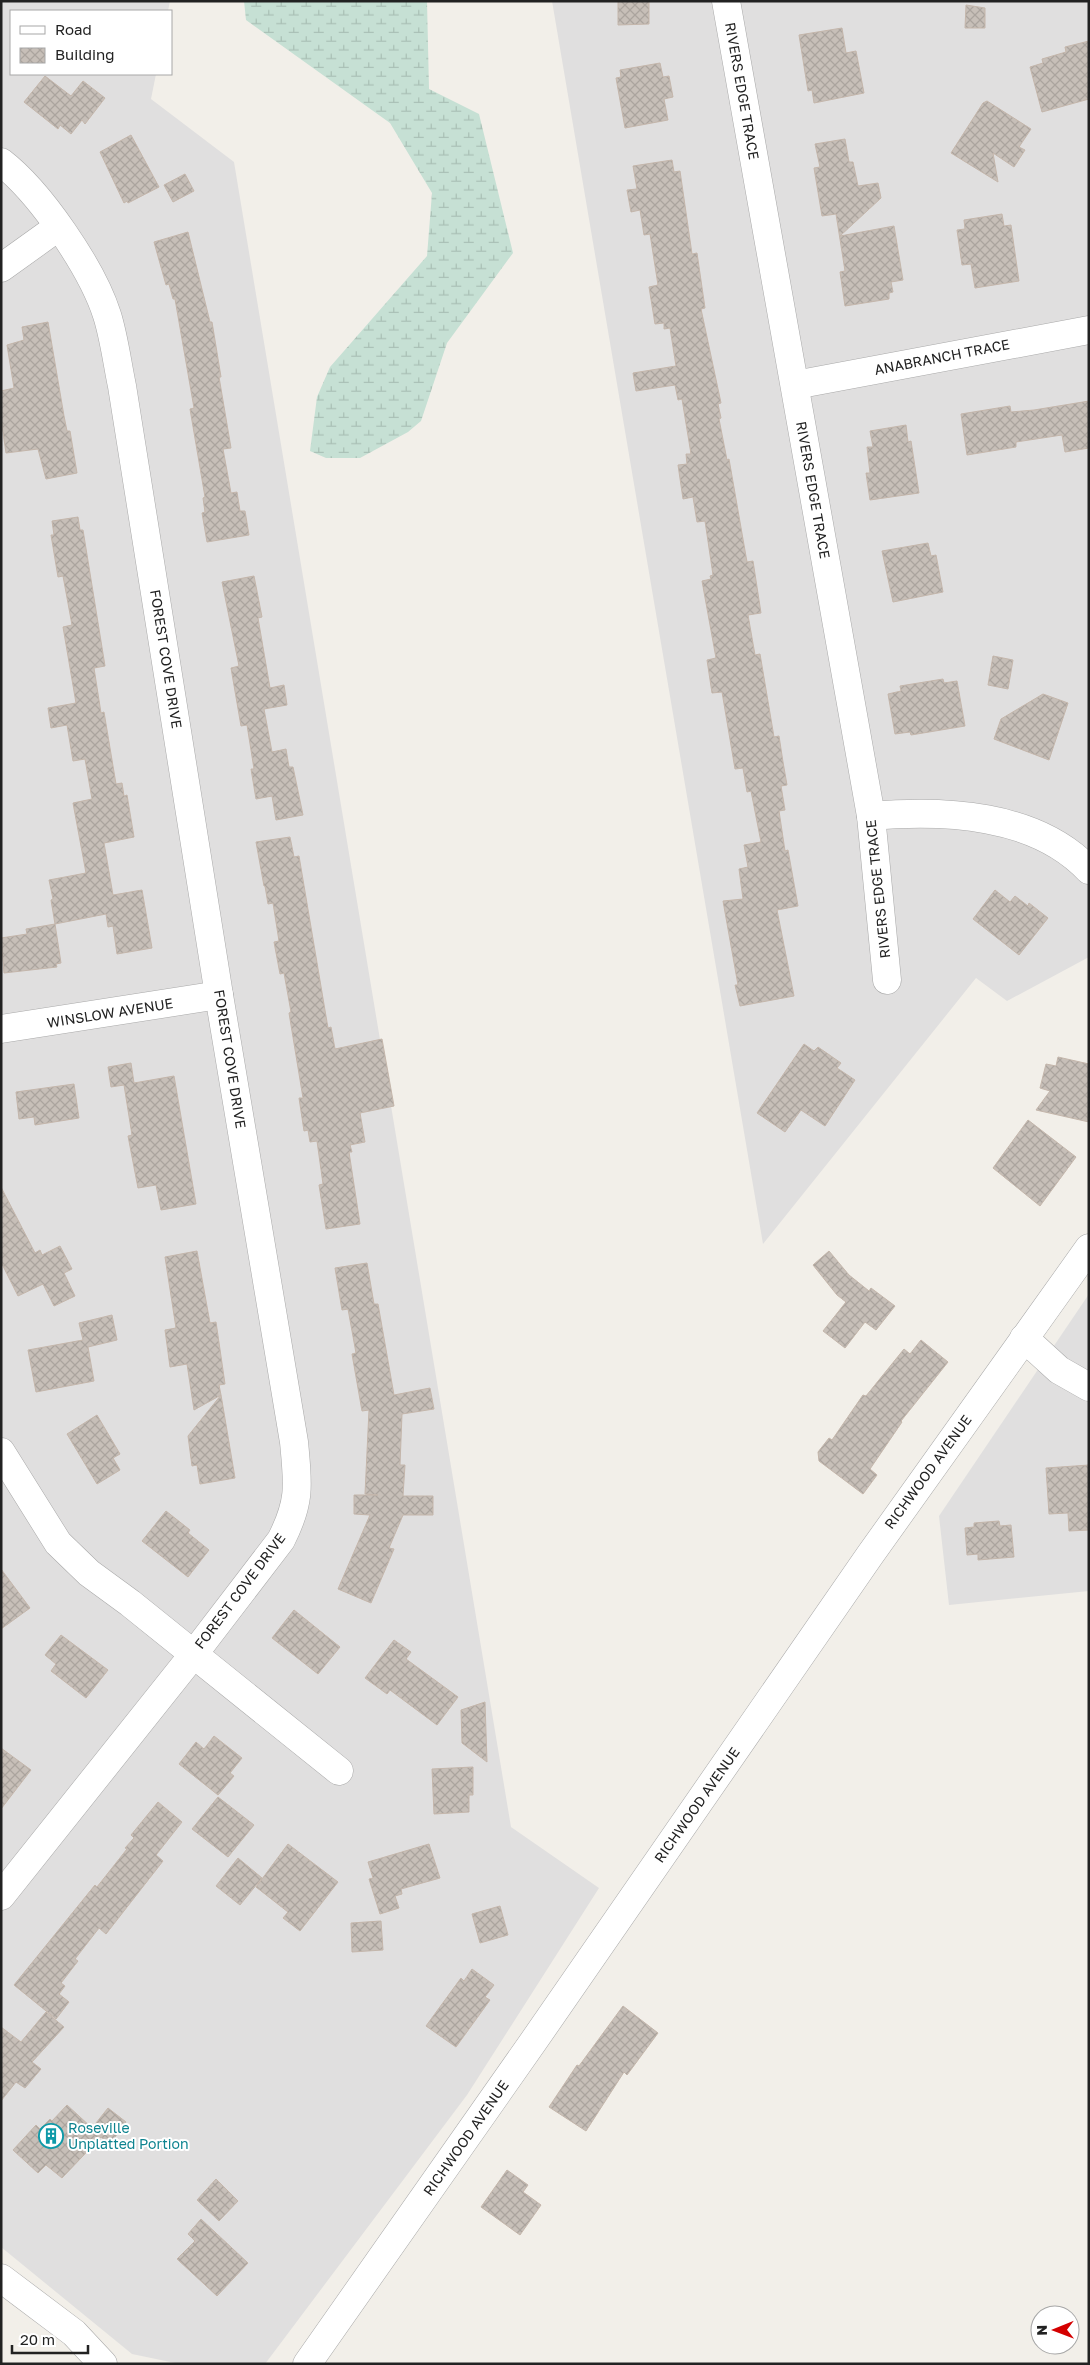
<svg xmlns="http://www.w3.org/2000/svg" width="1090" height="2365" viewBox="0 0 1090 2365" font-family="'Golos Text',sans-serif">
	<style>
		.residential { fill: #e0dfdf }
		.wetland { fill: url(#wetland-marsh) }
		.building { fill: url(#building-cross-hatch); stroke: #c4b6ab }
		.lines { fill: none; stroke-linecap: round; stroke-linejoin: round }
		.minor-casing { stroke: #a9a9a9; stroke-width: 29 }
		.minor { stroke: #fff; stroke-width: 28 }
		.labels { text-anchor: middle; stroke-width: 4; stroke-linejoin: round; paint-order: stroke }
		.street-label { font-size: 14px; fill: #222; stroke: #fff }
		.culture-label { font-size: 14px; fill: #0d838f; stroke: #fff; text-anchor: start }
	</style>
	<defs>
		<pattern id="wetland-marsh" width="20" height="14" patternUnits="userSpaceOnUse" patternTransform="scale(1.25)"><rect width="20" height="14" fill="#c6e0d4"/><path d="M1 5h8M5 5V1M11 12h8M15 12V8" fill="none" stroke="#aac0b6"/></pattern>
		<pattern id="building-cross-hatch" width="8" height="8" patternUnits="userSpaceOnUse" patternTransform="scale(1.25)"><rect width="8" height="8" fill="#c7bfb8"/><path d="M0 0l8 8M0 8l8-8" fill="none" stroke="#aba49e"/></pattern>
	</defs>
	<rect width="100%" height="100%" fill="#f2efe9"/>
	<g class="residential">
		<polygon points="1,1 170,1 168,11 11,11 11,74 156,74 151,99 234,162 511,1827 599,1888 467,2095 265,2364 180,2364 132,2354 1,2247"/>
		<polygon points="552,1 1089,1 1089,957 1007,1001 976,978 763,1244"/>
		<polygon points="1089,1294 1089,1591 949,1605 939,1516"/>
	</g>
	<polygon class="wetland" points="244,1 427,1 429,89 479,114 513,253 447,343 421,421 408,432 360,458 326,458 310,451 317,397 330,367 427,256 432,193 390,123 246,20"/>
	<g class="building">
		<polygon points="618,1 649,1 649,24 618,25"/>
		<polygon points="966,5 985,8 985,28 965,28"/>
		<polygon points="842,28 846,53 856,51 864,93 814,103 812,90 808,91 799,35"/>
		<polygon points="1089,41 1089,99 1042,112 1030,67 1043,63 1042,59 1066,52 1065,47"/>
		<polygon points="660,63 663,77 669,76 673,97 664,99 668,120 625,128 616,78 621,77 620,70"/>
		<polygon points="45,76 71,96 83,81 105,98 85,124 82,120 71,134 60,125 58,129 24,102"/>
		<polygon points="987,101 1031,129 1019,147 1025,150 1014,167 993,153 998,182 951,153 983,103"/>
		<polygon points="131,135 159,187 128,203 127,201 124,203 100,152"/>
		<polygon points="845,139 849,162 853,162 858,186 878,183 881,198 840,236 894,226 903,280 891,282 893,292 889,293 889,299 845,306 840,272 845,271 836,214 822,216 814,168 820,167 815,144"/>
		<polygon points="672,160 674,172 680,171 692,254 697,253 705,308 701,309 721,403 718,404 721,418 719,419 727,460 729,459 747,562 753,561 761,613 748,615 755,655 760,654 774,737 779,736 783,762 787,785 781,786 785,810 779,811 785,851 788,850 798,906 777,910 794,996 740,1006 735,985 738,985 723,901 743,899 739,869 748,867 744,845 761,842 751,791 747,792 743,768 735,769 722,692 712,693 707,660 716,658 702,581 711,579 710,576 713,575 705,521 697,522 693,497 683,499 678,465 687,464 686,454 691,454 682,399 678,400 675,385 636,391 633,373 676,366 670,328 664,329 664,323 655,324 649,287 658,285 650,234 644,235 640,210 631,212 627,190 637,189 633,166"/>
		<polygon points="185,174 194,191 173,202 164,185"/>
		<polygon points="1002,214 1004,226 1011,225 1019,281 975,288 971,264 962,265 957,230 965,229 964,220"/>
		<polygon points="188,232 210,322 212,322 221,377 219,377 231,448 223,449 231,493 237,492 240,511 245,511 249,535 207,542 202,513 205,512 203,498 205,497 190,409 194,408 175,299 173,299 169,284 166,285 154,242"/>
		<polygon points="48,322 64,416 67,431 70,431 77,473 46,479 38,449 6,453 1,419 1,391 14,388 7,345 24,340 22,327"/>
		<polygon points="1089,401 1089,448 1065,452 1062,435 1016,442 1016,447 967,455 961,414 1010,406 1011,412 1034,410"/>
		<polygon points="906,425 908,442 911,441 919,493 870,500 866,473 870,473 867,447 873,447 870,431"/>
		<polygon points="78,517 80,530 83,530 105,666 94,668 101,713 104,712 116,784 122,783 124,796 127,795 134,837 104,843 113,895 142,890 152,948 117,954 113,926 108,927 106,914 55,924 51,900 53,899 49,880 86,873 73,803 92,799 85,759 73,761 67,725 51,728 48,708 76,703 63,627 72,625 63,576 58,577 51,535 54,535 52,521"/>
		<polygon points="928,543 931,556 936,555 943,592 893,602 882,551"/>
		<polygon points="254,576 262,617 258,618 270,688 284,685 287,705 264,709 272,752 286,749 289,767 293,767 303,815 276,820 272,796 256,799 251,769 254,769 247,725 241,726 231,668 239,666 222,582"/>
		<polygon points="993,656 1013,660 1008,689 988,685"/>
		<polygon points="943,679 944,683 957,681 965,726 911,735 910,732 895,734 888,694 901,691 900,686"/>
		<polygon points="1043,694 1068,703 1049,760 994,739 1001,719"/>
		<polygon points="290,837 294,857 299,856 328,1028 331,1027 335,1049 382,1039 394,1106 360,1113 365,1142 350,1145 352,1152 349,1152 360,1224 326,1229 319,1185 323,1184 317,1141 310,1142 308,1130 304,1131 299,1098 303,1098 289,1013 291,1012 284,973 280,974 274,942 279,941 273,903 268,904 265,886 264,886 256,842"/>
		<polygon points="995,890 1010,902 1015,896 1028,906 1029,903 1048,918 1019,955 973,919"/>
		<polygon points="55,924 61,963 56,964 57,967 4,973 1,938 27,934 26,929"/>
		<polygon points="804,1044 814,1051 818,1047 841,1063 837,1068 855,1080 825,1126 801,1110 785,1132 757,1113"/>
		<polygon points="1058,1057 1089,1064 1089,1122 1036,1110 1050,1091 1040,1088 1046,1064 1056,1066"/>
		<polygon points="131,1063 134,1083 174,1076 196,1204 161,1210 156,1185 138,1188 128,1136 132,1135 124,1085 111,1087 108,1067"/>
		<polygon points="74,1084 79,1118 35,1125 34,1117 19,1119 16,1092"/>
		<polygon points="1028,1120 1076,1157 1040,1206 993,1168"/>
		<polygon points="1,1187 35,1253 40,1250 42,1255 60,1246 72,1269 64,1273 75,1296 54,1306 43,1284 18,1296 1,1262"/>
		<polygon points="197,1251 210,1323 216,1322 225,1384 219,1385 221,1395 194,1410 187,1364 170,1367 165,1330 176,1328 165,1257"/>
		<polygon points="829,1251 849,1275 869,1291 871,1288 895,1306 876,1330 865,1322 845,1348 823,1331 846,1302 837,1295 813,1265"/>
		<polygon points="367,1263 374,1304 378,1304 394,1395 430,1388 434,1409 402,1414 400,1465 405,1465 403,1496 433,1496 433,1515 403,1515 389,1548 394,1549 371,1603 338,1589 370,1515 354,1514 354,1495 378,1495 365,1494 369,1410 362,1411 352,1354 356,1353 348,1309 342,1310 335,1268"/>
		<polygon points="112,1315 117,1340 88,1347 94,1381 36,1392 28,1350 83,1340 79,1323"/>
		<polygon points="921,1340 948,1362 901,1421 902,1422 870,1469 877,1475 863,1494 819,1461 818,1452 829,1438 832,1440 863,1395 866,1396 904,1349 910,1354"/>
		<polygon points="221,1395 235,1478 200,1484 197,1465 192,1466 188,1436"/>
		<polygon points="97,1415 120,1454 113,1458 120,1470 97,1484 67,1434"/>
		<polygon points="1089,1465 1089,1530 1069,1531 1068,1513 1049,1514 1046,1468"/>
		<polygon points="166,1511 190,1530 188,1533 209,1550 188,1577 142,1541"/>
		<polygon points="999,1521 1000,1526 1011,1525 1014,1557 978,1560 978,1554 967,1555 965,1528 974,1527 974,1523"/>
		<polygon points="1,1569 30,1608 1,1629"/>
		<polygon points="294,1610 340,1647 318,1674 272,1638"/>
		<polygon points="61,1635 108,1670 86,1698 51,1671 56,1664 45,1655"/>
		<polygon points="394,1640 411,1652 406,1659 458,1697 437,1725 390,1690 387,1694 365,1678"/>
		<polygon points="485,1702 487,1762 462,1743 461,1710"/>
		<polygon points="214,1736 242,1758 230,1773 234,1776 218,1795 179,1764 196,1742 204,1749"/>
		<polygon points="1,1748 31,1770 1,1809"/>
		<polygon points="473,1767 473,1795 469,1795 469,1812 434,1814 432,1769"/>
		<polygon points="218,1797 254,1825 228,1857 192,1829"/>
		<polygon points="158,1802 182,1822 156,1855 163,1861 106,1934 99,1928 75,1959 78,1961 61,1983 65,1986 59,1994 69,2002 56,2019 14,1985 95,1885 97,1887 127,1849 125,1848 134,1838 131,1835"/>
		<polygon points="288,1844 338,1882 300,1931 283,1918 288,1912 256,1887"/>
		<polygon points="429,1844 440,1878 401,1889 402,1894 395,1896 399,1908 380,1914 369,1879 373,1878 368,1862"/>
		<polygon points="238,1858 262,1878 240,1905 216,1886"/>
		<polygon points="500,1906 508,1935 480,1943 472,1914"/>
		<polygon points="381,1921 383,1950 352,1952 351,1923"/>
		<polygon points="472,1969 494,1985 485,1997 490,2000 456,2047 426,2026 461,1978 464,1981"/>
		<polygon points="623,2006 658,2033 627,2075 624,2072 586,2131 549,2107 577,2065 579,2066"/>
		<polygon points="46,2012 64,2027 32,2062 41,2069 25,2088 16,2082 1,2101 1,2027 21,2042"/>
		<polygon points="67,2105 92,2128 108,2108 126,2122 110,2144 101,2137 62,2178 46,2165 38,2173 13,2150 36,2125 40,2129 50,2119 52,2121"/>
		<polygon points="507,2170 528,2185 523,2192 541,2205 520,2235 481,2207"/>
		<polygon points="216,2179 238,2201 219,2221 197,2200"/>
		<polygon points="201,2219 248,2263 217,2296 177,2259 195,2241 188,2234"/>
	</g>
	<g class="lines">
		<defs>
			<g id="minor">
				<polyline points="726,1 871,816 887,980"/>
				<path d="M1,162c39,30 91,106 106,153 7,22 10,47 15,71l97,609 75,447c4,42 7,59 -13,98l-88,115 -192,241"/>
				<polyline points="1,268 58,227"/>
				<polyline points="795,385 1089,330"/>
				<path d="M871,816c73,-6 164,-3 218,54"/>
				<polyline points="1,1029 219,995"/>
				<polyline points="1024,1338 1059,1370 1089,1387"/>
				<polyline points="1,1452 58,1543 89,1573 130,1603 339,1771"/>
				<polyline points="1,2278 74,2333 103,2364"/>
				<polyline points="307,2364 533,2042 870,1555 1089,1248"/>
			</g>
		</defs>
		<use href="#minor" class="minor-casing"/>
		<use href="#minor" class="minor"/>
	</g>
	<defs>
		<symbol id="building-ring" viewBox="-11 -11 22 22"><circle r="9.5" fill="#fff" stroke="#0f9aa8" stroke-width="1.5"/><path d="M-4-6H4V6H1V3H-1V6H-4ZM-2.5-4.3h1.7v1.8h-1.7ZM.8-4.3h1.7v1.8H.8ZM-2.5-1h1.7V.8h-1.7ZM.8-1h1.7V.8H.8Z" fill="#0f9aa8"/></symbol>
	</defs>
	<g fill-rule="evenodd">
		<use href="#building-ring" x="37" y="2122" width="28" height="28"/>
	</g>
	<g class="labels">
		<g class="street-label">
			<text transform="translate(742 91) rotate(80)" y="5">RIVERS EDGE TRACE</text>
			<text transform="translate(942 357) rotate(-11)" y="5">ANABRANCH TRACE</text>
			<text transform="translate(813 490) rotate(80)" y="5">RIVERS EDGE TRACE</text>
			<text transform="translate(166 659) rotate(81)" y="5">FOREST COVE DRIVE</text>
			<text transform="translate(878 889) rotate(-96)" y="5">RIVERS EDGE TRACE</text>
			<text transform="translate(110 1013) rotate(-9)" y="5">WINSLOW AVENUE</text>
			<text transform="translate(230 1059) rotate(81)" y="5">FOREST COVE DRIVE</text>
			<text transform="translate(928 1472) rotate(-54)" y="5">RICHWOOD AVENUE</text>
			<text transform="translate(240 1591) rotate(-53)" y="5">FOREST COVE DRIVE</text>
			<text transform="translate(697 1805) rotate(-55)" y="5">RICHWOOD AVENUE</text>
			<text transform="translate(466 2138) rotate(-55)" y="5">RICHWOOD AVENUE</text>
		</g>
		<g class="culture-label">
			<text x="68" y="2133">Roseville<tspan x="68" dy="16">Unplatted Portion</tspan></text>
		</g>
	</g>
	<rect width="1090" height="2365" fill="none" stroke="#222222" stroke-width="5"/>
	<rect x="10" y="10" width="162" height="65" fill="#ffffff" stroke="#a7a7a7"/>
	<rect x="20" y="26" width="25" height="8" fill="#ffffff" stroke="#a7a7a7"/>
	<text x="55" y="35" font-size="15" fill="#222222">Road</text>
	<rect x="20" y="48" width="25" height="15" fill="url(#building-cross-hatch)" stroke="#a7a7a7"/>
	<text x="55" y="60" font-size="15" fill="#222222">Building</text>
	<g transform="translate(1055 2330) rotate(269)"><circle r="24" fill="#ffffff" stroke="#a7a7a7"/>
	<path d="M0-4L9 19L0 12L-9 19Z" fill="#d40000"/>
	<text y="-8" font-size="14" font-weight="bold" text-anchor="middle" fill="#222222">N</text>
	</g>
	<path d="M12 2345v8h76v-8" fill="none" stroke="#222222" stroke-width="2.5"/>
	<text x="20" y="2345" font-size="15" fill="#222222" stroke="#ffffff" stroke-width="4" paint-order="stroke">20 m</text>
</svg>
